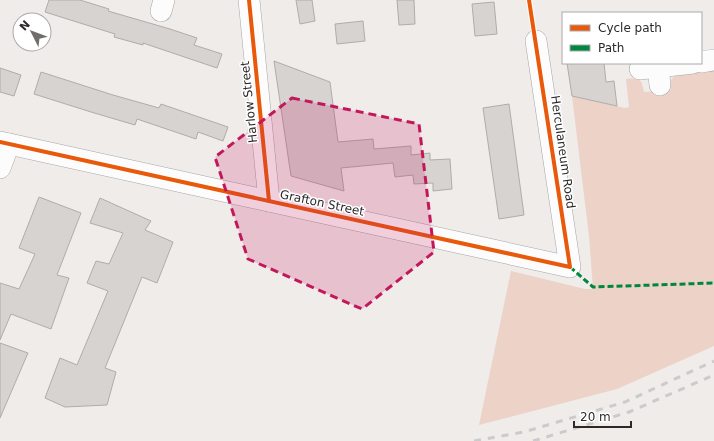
<svg xmlns="http://www.w3.org/2000/svg" width="714" height="441" viewBox="0 0 714 441" font-family="'DejaVu Sans',sans-serif">
	<style>
		.green { fill: #ecd2c7 }
		.building { fill: #d6d3d1; stroke: #afacaa }
		.lines { fill: none; stroke-linecap: round; stroke-linejoin: round }
		.street-casing { stroke: #a8a5a4; stroke-width: 22 }
		.street { stroke: #fdfcfc; stroke-width: 21 }
		.rail { stroke: #cbcbcb; stroke-width: 3; stroke-dasharray: 7 7; stroke-linecap: butt }
		.quiet { stroke: #00873e; stroke-width: 3; stroke-dasharray: 6 3; stroke-linecap: butt }
		.cycleway-casing { stroke: #fff; stroke-width: 6 }
		.cycleway { stroke: #e8590c; stroke-width: 4 }
		.marked { fill: #c2185b; fill-opacity: 0.2; stroke: #c2185b; stroke-width: 3; stroke-dasharray: 8 5; stroke-linejoin: round }
		.labels { text-anchor: middle; stroke-width: 3; stroke-linejoin: round; paint-order: stroke }
		.street-label { font-size: 12px; fill: #2c2928; stroke: #fff }
	</style>
	<rect width="100%" height="100%" fill="#f0ecea"/>
	<path class="green" d="M714,69v277l-97,43 -138,36 32,-154 74,18h8l-4,-53 -17,-140 53,12 4,-1 -3,-28c14,-1 15,-1 18,13l27,-2v-10l5,-6z"/>
	<g class="building">
		<polygon points="49,0 80,0 109,9 108,11 170,29 197,38 194,45 222,54 217,68 143,43 143,45 114,37 115,34 45,12"/>
		<polygon points="296,0 312,0 315,21 300,24"/>
		<polygon points="397,0 414,0 415,24 399,25"/>
		<polygon points="494,2 497,34 475,36 472,4"/>
		<polygon points="363,21 365,41 337,44 335,24"/>
		<polygon points="274,61 330,82 338,142 373,139 374,149 411,146 411,155 430,153 430,160 450,159 452,189 433,191 433,183 414,184 413,175 395,177 393,163 341,168 344,191 291,176"/>
		<polygon points="567,63 604,63 606,82 614,81 617,106 572,96"/>
		<polygon points="0,68 21,75 14,96 0,92"/>
		<polygon points="41,72 113,95 159,108 161,104 228,127 223,141 198,132 196,139 137,119 135,125 91,112 34,94"/>
		<polygon points="509,104 524,215 499,219 483,108"/>
		<polygon points="39,197 81,213 57,275 69,278 51,329 11,314 0,340 0,283 19,289 35,254 19,248"/>
		<polygon points="100,198 151,221 145,230 173,242 157,283 142,277 105,368 116,372 107,405 65,407 45,398 60,358 77,365 108,291 87,283 96,261 109,264 123,233 90,223"/>
		<polygon points="0,343 28,353 0,418"/>
	</g>
	<g class="lines">
		<defs>
			<g id="street">
				<polyline points="249,0 269,201"/>
				<polyline points="161,11 164,0"/>
				<polyline points="701,62 714,60"/>
				<polyline points="658,67 660,85"/>
				<polyline points="640,69 693,63"/>
				<polyline points="0,142 570,267 536,41"/>
				<polyline points="0,168 9,144"/>
			</g>
		</defs>
		<use href="#street" class="street-casing"/>
		<use href="#street" class="street"/>
		<g class="rail">
			<polyline points="474,441 524,432 625,402 714,361"/>
			<polyline points="533,441 629,412 714,375"/>
		</g>
		<polyline class="quiet" points="570,267 593,287 714,283"/>
		<defs>
			<g id="cycleway">
				<polyline points="249,0 269,201"/>
				<polyline points="0,142 570,267 529,0"/>
			</g>
		</defs>
		<use href="#cycleway" class="cycleway-casing"/>
		<use href="#cycleway" class="cycleway"/>
	</g>
	<path class="marked" d="M292,98l127,26 15,128 -72,57 -114,-50 -33,-102z"/>
	<g class="labels">
		<g class="street-label">
			<text transform="translate(249 102) rotate(-96)" y="4">Harlow Street</text>
			<text transform="translate(563 152) rotate(82)" y="4">Herculaneum Road</text>
			<text transform="translate(322 203) rotate(12)" y="4">Grafton Street</text>
		</g>
	</g>
	<rect x="562" y="12" width="140" height="52" fill="#ffffff" stroke="#aba9a9"/>
	<rect x="570" y="25" width="20" height="6" fill="#e8590c" stroke="#aba9a9"/>
	<text x="598" y="32" font-size="12" fill="#2c2928">Cycle path</text>
	<rect x="570" y="45" width="20" height="6" fill="#00873e" stroke="#aba9a9"/>
	<text x="598" y="52" font-size="12" fill="#2c2928">Path</text>
	<g transform="translate(32 32) rotate(312)"><circle r="19" fill="#ffffff" stroke="#aba9a9"/>
	<path d="M0-3L7 15L0 10L-7 15Z" fill="#716d6c"/>
	<text y="-6" font-size="11" font-weight="bold" text-anchor="middle" fill="#2c2928">N</text>
	</g>
	<path d="M574 421v6h57v-6" fill="none" stroke="#2c2928" stroke-width="2"/>
	<text x="580" y="421" font-size="12" fill="#2c2928" stroke="#ffffff" stroke-width="3" paint-order="stroke">20 m</text>
</svg>
